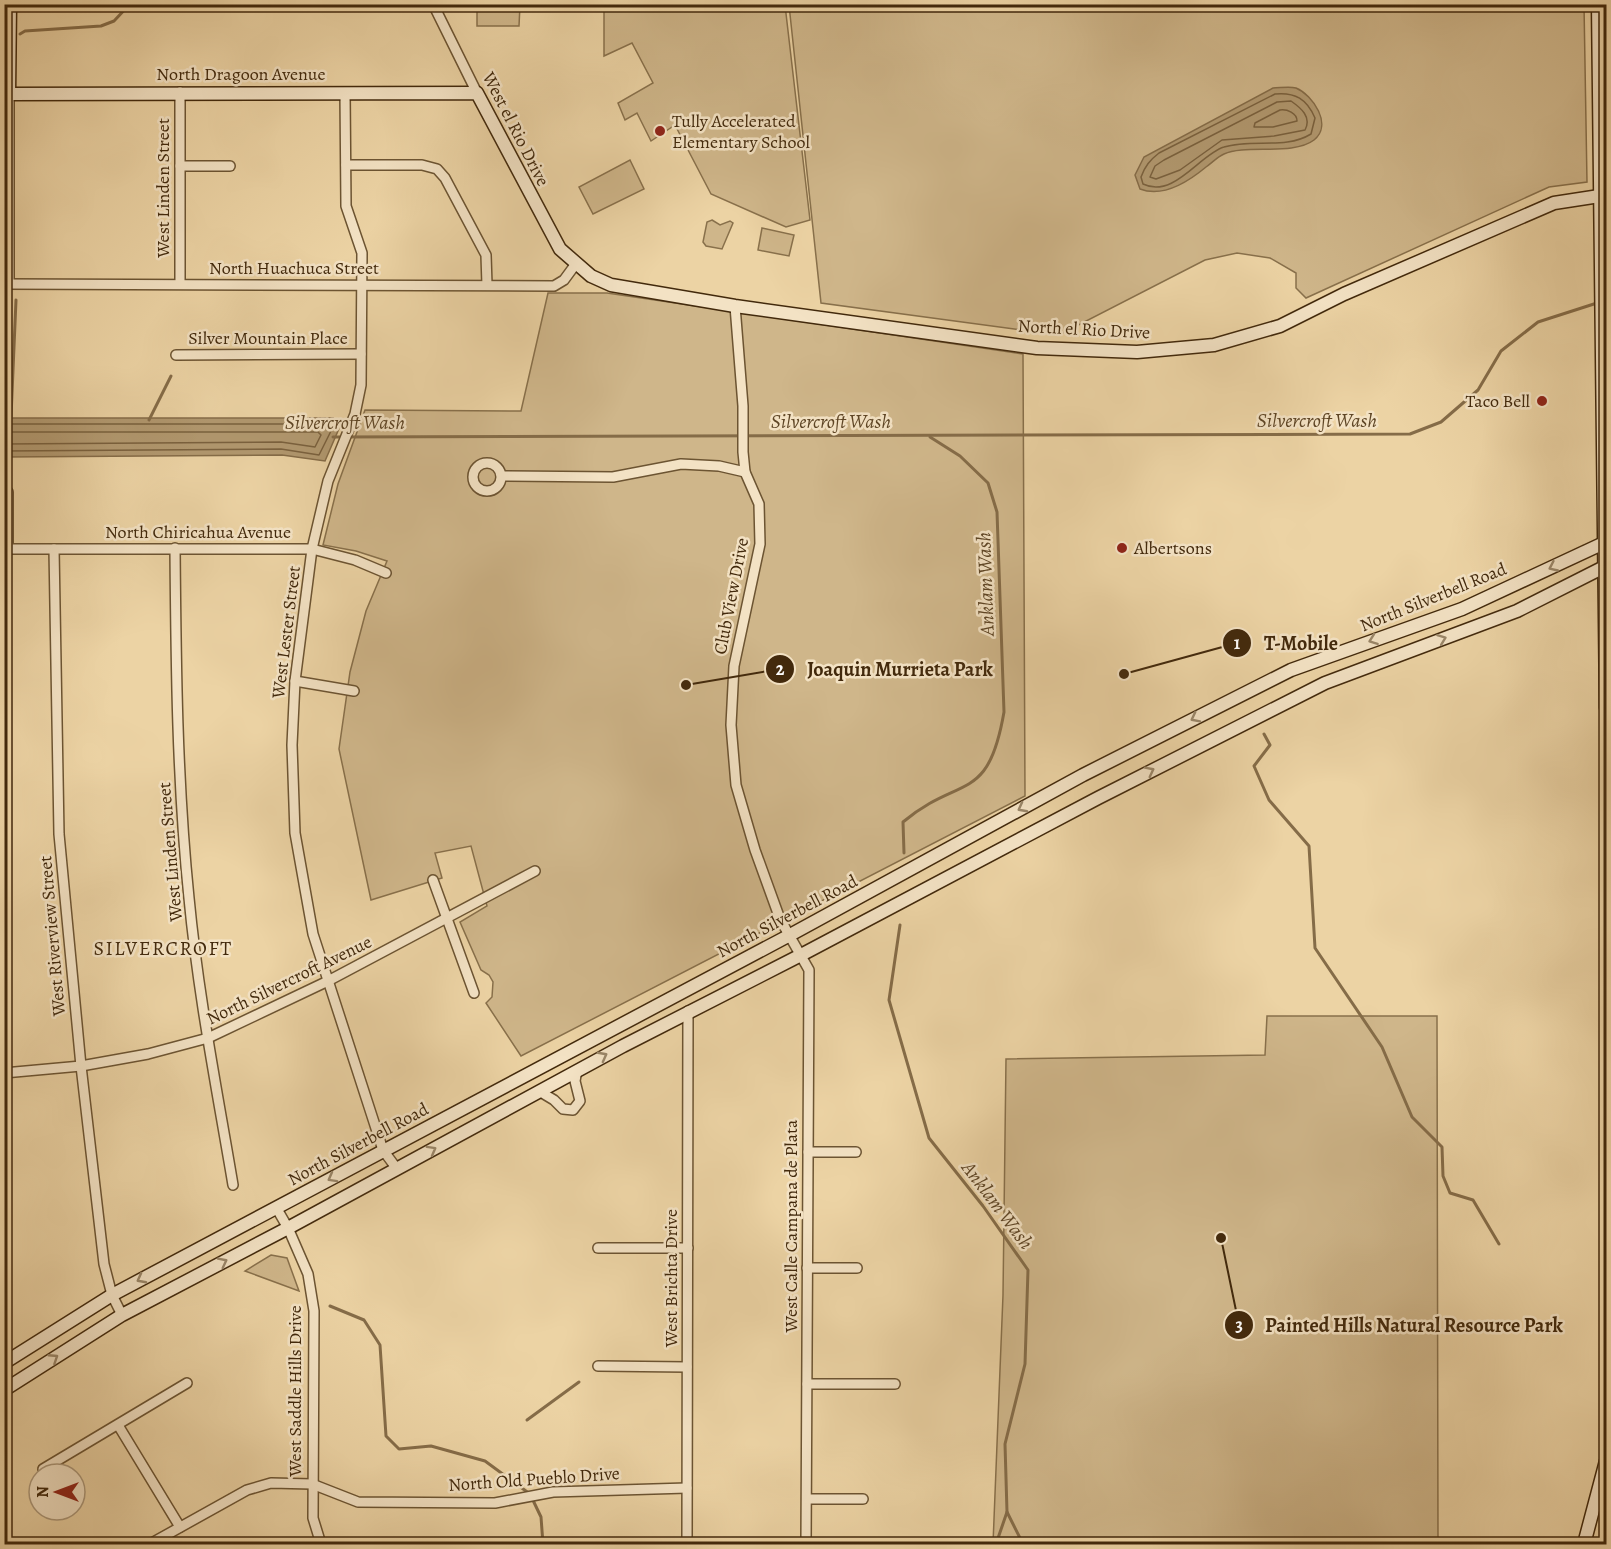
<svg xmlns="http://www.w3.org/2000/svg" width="1611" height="1549" viewBox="0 0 1611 1549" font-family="Alegreya,serif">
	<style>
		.green { fill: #cfb68a; stroke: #88704b; stroke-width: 1.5 }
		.water { fill: #b29970; stroke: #856c48; stroke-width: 1.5 }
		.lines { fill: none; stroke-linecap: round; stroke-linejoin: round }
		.shore { stroke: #7a613e; stroke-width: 1.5 }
		.stream { stroke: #856c48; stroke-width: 3 }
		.street-casing { stroke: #6c5432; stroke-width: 12 }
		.secondary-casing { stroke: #42290c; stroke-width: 15 }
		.street { stroke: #f3e2c4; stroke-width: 9 }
		.secondary { stroke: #f3e2c4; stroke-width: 12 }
		.oneway { stroke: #9a8668 }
		.poi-dot { fill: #8f2418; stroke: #f3e2c4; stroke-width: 2 }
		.labels { text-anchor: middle; stroke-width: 5; stroke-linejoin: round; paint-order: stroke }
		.street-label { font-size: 18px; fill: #42290c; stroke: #f3e2c4 }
		.poi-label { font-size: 18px; fill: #42290c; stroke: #f3e2c4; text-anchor: start }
		.water-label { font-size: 20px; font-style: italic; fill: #5e4525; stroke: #f3e2c4 }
		.neighbourhood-label { font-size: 20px; letter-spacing: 1.5px; fill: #42290c; stroke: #f3e2c4 }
		.leader { fill: none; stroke: #42290c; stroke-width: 2 }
		.callout-dot { fill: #42290c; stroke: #f3e2c4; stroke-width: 2 }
		.mark-label { font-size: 18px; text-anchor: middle; font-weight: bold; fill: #fff }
		.callout-label { font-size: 20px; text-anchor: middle; font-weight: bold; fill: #42290c; stroke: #f3e2c4; stroke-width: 5; stroke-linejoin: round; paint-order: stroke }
	</style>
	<rect width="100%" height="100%" fill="#ecd3a4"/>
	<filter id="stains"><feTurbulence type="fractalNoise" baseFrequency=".00333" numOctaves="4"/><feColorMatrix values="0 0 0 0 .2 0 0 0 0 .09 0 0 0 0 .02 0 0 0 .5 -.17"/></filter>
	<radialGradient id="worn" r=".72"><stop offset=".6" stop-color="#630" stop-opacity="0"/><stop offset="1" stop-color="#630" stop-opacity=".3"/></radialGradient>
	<g class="green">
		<polygon points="477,5 520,5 519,26 477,26"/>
		<polygon points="604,5 785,5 810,220 786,227 711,194 675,125 651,141 637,113 625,120 618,103 653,83 632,43 604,56"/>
		<polygon points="789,5 1584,5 1587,182 1549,187 1306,298 1296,288 1296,273 1270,258 1237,253 1205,260 1059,335 821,303"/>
		<polygon points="630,160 644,189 593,214 579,187"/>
		<polygon points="712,220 720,225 730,221 733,223 722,249 706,246 703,242 707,222"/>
		<polygon points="762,228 794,235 789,256 758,250"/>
		<polygon points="548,293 607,293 1023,354 1025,796 521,1056 486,1003 492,997 493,982 489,975 481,970 460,922 487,906 471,846 435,853 442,878 371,900 339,749 350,672 366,611 387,561 356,551 323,545 338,484 365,410 521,411"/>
		<polygon points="1267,1016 1437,1016 1438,1544 993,1544 1003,1295 1006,1059 1265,1055"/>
		<polygon points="271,1255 287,1258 299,1291 245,1271"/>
	</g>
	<g class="water">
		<path d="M1273,88c7,0 16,-2 23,0 17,7 37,37 18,52 -21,16 -68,4 -90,14 -7,3 -12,9 -18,13 -18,15 -43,31 -66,22l-5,-14 9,-18z"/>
		<polygon points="5,418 333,418 341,424 325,461 282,455 5,457"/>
	</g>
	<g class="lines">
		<g class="shore">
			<path d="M1275,94c20,-2 32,5 40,24l-4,16c-26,16 -59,4 -87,13 -24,7 -50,52 -81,37l-2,-7c4,-11 9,-17 18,-24z"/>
			<path d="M1291,101c10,7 21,16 14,29l-31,6 -52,4 -42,30 -24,9 -6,-2 5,-11 9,-6 113,-58z"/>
			<path d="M1280,110c7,-1 17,3 17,11l-24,6h-19l1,-4z"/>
			<polyline points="4,424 330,424 333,427 319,455 281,449 4,451"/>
			<polyline points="4,432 318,432 321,435 315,447 281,442 4,444"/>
		</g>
		<g class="stream">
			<polyline points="20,34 25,31 101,26 114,21 130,4"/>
			<polyline points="149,420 171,376"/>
			<polyline points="4,426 11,417 16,300"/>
			<polyline points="333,437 1410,434 1441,422 1478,390 1501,351 1538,322 1597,303"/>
			<polyline points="4,464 8,470 9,485"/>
			<polyline points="1264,734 1270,745 1254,766 1269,800 1309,846 1315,948 1382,1047 1412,1117 1442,1147 1443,1176 1450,1193 1473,1200 1499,1244"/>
			<path d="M904,853l-1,-31c57,-48 85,-17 101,-110l-7,-200 -9,-29 -28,-27 -30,-19"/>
			<polyline points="900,925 889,1000 929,1138 983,1206 1028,1270 1025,1364 1005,1444 1007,1512 996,1544"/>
			<polyline points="330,1306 364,1320 380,1345 386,1436 399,1449 431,1446 485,1461 530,1494 541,1517 543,1544"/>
			<polyline points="527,1420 579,1382"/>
			<polyline points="1007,1512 1023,1544"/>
		</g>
		<defs>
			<g id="street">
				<polyline points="433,4 477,93"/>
				<polyline points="345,93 346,206 362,253 361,385 355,414 328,481 312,549 295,681 292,745 295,833 313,934 383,1150 397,1169"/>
				<polyline points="9,94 9,284"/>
				<polyline points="346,165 422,165 437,169 445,178 486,255 487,285"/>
				<polyline points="180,166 230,166"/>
				<polyline points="4,284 554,286 564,280 575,265"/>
				<polyline points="180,284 180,92"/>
				<polyline points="735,306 743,406 743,452 745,472 759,504 760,544 734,666 731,725 736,785 755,850 780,919 809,970 806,1544"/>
				<polyline points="176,355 361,354"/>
				<circle cx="487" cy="477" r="14"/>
				<polyline points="502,476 613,477 681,464 719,466 745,472"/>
				<path d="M175,548c1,117 2,233 14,350 9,96 28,192 44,287"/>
				<polyline points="4,549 312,549 355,560 386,573"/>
				<polyline points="8,549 8,492"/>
				<polyline points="54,549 59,834 81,1066 104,1264 112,1295 122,1315"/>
				<polyline points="295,681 354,691"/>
				<polyline points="433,880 474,993"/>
				<polyline points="4,1073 81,1066 148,1054 208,1038 328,981 535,871"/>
				<polyline points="539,1091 554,1100 563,1109 573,1110 580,1101 575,1081 577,1070"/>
				<polyline points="808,1152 856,1152"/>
				<polyline points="277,1209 288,1228 308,1274 314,1311 313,1518 321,1544"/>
				<polyline points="598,1248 688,1248"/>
				<polyline points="807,1268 857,1268"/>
				<polyline points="598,1366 687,1367"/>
				<polyline points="807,1384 895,1384"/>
				<polyline points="118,1425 180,1527"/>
				<polyline points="43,1469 187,1383"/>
				<polyline points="807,1499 863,1499"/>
				<polyline points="150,1544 247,1490 271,1483 312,1484 358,1502 495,1503 553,1492 687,1488"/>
				<polyline points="687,1544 688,1011"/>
			</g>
			<g id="secondary">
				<polyline points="1598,4 1606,708"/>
				<polyline points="4,94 477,93 560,249 591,276 611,285 735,306 1037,348 1137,352 1214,345 1280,326 1344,294 1554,203 1606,195"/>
				<polyline points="9,94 10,4"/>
				<polyline points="4,1363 112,1295 790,935 1083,775 1291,670 1462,609 1606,542"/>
				<polyline points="4,1390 122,1315 288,1228 623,1046 801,955 1098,798 1325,683 1517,611 1606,566"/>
				<polyline points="1584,1544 1606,1461"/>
			</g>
		</defs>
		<use href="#street" class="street-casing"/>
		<use href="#secondary" class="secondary-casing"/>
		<use href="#street" class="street"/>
		<use href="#secondary" class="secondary"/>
	</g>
	<defs><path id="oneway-chevron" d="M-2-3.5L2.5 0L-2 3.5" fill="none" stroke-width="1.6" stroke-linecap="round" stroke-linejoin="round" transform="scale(1.5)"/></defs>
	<g class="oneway">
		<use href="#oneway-chevron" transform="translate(1553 567) rotate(155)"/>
		<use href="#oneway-chevron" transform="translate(1442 639) rotate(-21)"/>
		<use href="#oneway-chevron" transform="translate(1373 640) rotate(160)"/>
		<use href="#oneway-chevron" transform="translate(1195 718) rotate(153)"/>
		<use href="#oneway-chevron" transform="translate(1150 771) rotate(-27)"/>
		<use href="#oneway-chevron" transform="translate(1022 808) rotate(152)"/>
		<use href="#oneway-chevron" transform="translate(603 1056) rotate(-28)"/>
		<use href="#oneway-chevron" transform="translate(432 1150) rotate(-29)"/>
		<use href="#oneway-chevron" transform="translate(332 1178) rotate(151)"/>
		<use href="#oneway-chevron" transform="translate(223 1262) rotate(-27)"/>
		<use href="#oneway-chevron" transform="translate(141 1279) rotate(152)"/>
		<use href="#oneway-chevron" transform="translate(54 1358) rotate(-33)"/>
	</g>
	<g class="poi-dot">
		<circle cx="660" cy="131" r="6"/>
		<circle cx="1542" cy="401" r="6"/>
		<circle cx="1122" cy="548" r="6"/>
	</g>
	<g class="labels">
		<g class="street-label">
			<text x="241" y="80">North Dragoon Avenue</text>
			<text transform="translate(516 129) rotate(63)" y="6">West el Rio Drive</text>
			<text transform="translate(163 188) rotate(-90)" y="6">West Linden Street</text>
			<text x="294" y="274">North Huachuca Street</text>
			<text transform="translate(1084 329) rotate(3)" y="6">North el Rio Drive</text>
			<text x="268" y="344">Silver Mountain Place</text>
			<text x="198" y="538">North Chiricahua Avenue</text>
			<text transform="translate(731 596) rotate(-79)" y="6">Club View Drive</text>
			<text transform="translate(1433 597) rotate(-22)" y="6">North Silverbell Road</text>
			<text transform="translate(286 632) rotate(-83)" y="6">West Lester Street</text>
			<text transform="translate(170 852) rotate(-95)" y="6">West Linden Street</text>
			<text transform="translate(787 916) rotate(-28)" y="6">North Silverbell Road</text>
			<text transform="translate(52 936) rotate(-95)" y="6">West Riverview Street</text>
			<text transform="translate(289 980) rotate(-26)" y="6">North Silvercroft Avenue</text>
			<text transform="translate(358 1144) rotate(-28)" y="6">North Silverbell Road</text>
			<text transform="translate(791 1226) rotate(-90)" y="6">West Calle Campana de Plata</text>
			<text transform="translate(671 1278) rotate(-90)" y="6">West Brichta Drive</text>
			<text transform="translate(295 1391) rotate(-90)" y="6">West Saddle Hills Drive</text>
			<text transform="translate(534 1479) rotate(-4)" y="6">North Old Pueblo Drive</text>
		</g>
		<g class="poi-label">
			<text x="672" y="127">Tully Accelerated<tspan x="672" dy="21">Elementary School</tspan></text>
			<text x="1530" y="407" text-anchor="end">Taco Bell</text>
			<text x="1134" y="554">Albertsons</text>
		</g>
		<g class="water-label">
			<text x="1317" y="427">Silvercroft Wash</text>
			<text x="831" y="428">Silvercroft Wash</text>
			<text x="345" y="429">Silvercroft Wash</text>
			<text transform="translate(985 584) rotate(-92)" y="7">Anklam Wash</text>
			<text transform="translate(998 1205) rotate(53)" y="7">Anklam Wash</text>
		</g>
		<g class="neighbourhood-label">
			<text x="163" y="955">SILVERCROFT</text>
		</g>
	</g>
	<path class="leader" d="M1124 674L1237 643M686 685L780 669M1221 1238L1239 1325"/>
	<g class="callout-dot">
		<circle cx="1124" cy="674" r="6"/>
		<circle cx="686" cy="685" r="6"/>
		<circle cx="1221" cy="1238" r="6"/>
		<circle cx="1237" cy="643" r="15"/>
		<circle cx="780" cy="669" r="15"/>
		<circle cx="1239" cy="1325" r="15"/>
	</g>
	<g class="mark-label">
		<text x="1237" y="649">1</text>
		<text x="780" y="675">2</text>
		<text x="1239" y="1331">3</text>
	</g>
	<g class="callout-label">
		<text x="1301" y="650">T-Mobile</text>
		<text x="900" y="676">Joaquin Murrieta Park</text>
		<text x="1414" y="1332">Painted Hills Natural Resource Park</text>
	</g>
	<rect width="1611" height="1549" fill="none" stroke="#ecd3a4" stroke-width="24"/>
	<rect x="6" y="6" width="1599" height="1537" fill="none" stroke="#42290c" stroke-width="3"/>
	<rect x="12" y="12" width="1587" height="1525" fill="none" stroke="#42290c" stroke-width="1.5"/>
	<g transform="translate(57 1492) rotate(270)"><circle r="28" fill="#f3e2c4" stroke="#ac987a" stroke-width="1.5"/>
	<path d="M0-4.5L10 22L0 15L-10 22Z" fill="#8f2418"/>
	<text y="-9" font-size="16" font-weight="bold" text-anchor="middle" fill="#42290c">N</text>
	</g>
	<rect width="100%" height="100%" filter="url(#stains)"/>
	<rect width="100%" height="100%" fill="url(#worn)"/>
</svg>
